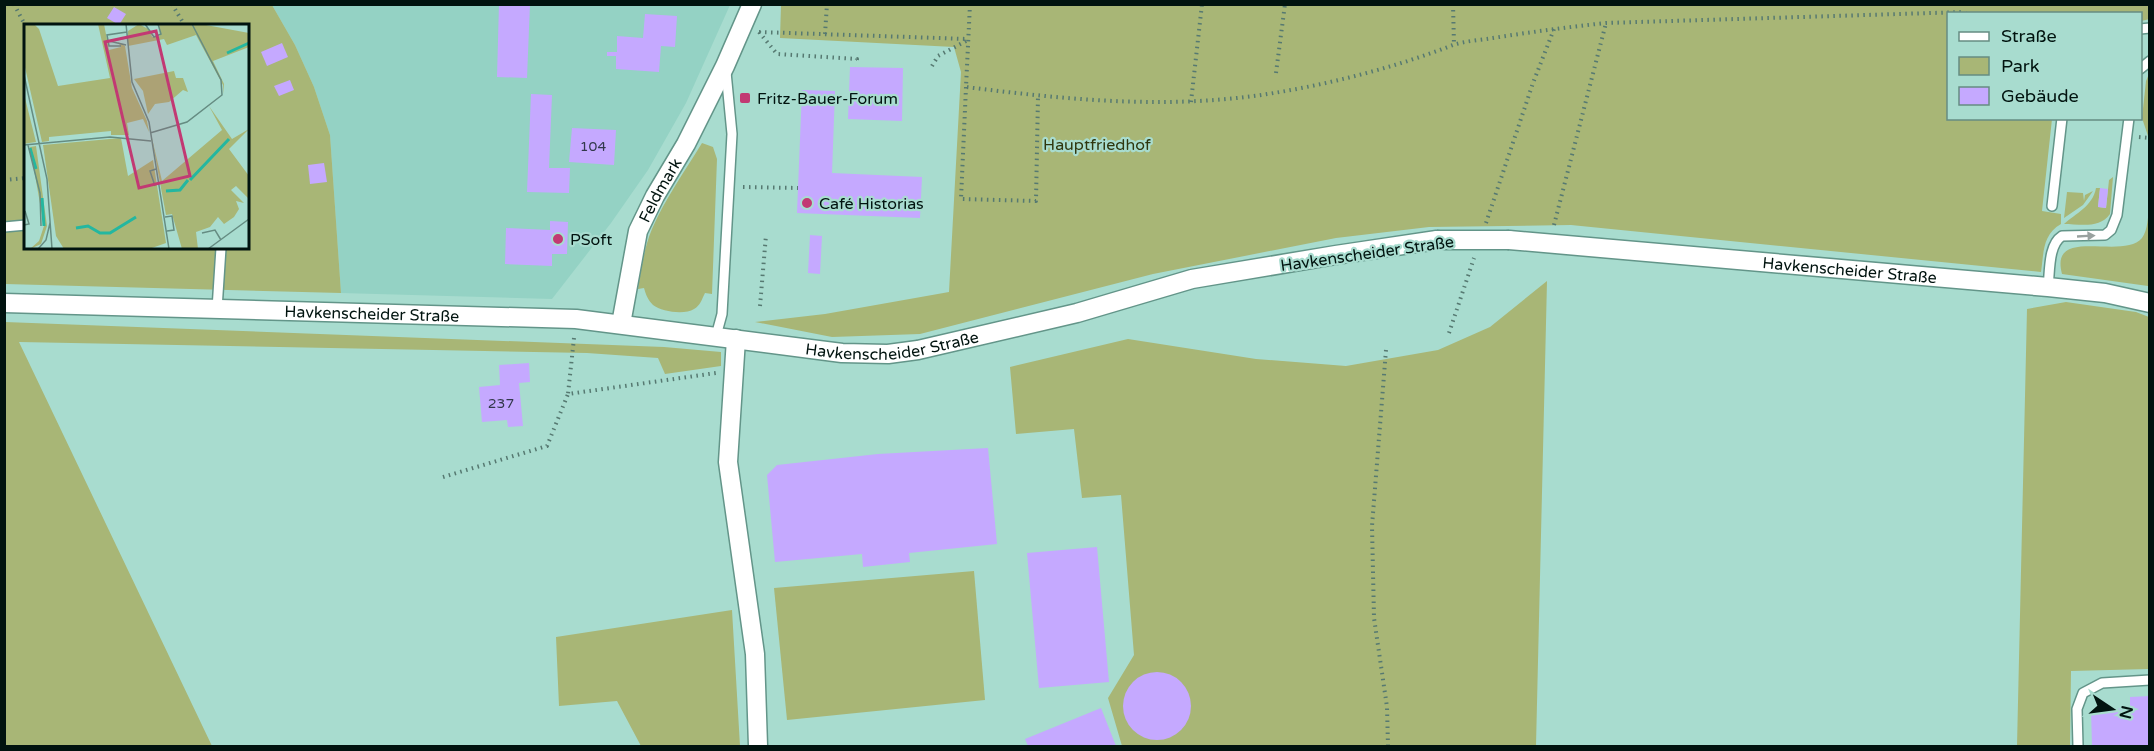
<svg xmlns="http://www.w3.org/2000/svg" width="2154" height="751" viewBox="0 0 2154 751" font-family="'Varela Round',sans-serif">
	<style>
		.built { fill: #94d2c4 }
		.green { fill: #a8b676; fill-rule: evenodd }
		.building { fill: #c5a9ff }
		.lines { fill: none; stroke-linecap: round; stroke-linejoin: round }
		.service-casing { stroke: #639589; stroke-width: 12 }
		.minor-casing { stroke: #639589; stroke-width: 21 }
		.path { stroke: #567971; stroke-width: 4; stroke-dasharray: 1.5 4.5; stroke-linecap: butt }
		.service { stroke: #fff; stroke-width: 9 }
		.minor { stroke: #fff; stroke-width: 18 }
		.minor-bridge-casing { stroke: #639589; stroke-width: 21; stroke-linecap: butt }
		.minor-bridge { stroke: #fff; stroke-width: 18 }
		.oneway { fill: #99a19f }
		.poi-dot { fill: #c23973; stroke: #a8dccf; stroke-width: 2 }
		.labels { text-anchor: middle; stroke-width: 4.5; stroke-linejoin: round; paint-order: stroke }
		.number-label { font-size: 14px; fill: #32384b }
		.poi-label { font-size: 16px; fill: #01130f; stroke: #a8dccf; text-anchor: start }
		.park-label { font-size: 16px; fill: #2f360e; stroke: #a8dccf }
		.street-label { font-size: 16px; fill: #01130f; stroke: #a8dccf }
		.inset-river { fill: none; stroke: #24b7a0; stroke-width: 3 }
		.inset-road { fill: none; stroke: #658c82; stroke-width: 1.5 }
		.view { fill: #c23973; fill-opacity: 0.15; stroke: #c23973; stroke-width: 3 }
		.inset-edge { fill: none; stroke: #01130f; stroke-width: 3 }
	</style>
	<rect width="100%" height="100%" fill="#a8dccf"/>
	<polygon class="built" points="272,5 730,5 686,103 648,170 611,223 552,299 341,293 330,135 314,87 295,45"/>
	<g class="green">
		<path d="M5,5h267l23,40 19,42 16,48 11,158 -336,-9zM26,26h222v222h-222z"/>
		<path d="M781,5l1368,-1 1,15 -9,2 -1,-7h-192v104l104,1 -10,92 19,3v10c-19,11 -17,29 -20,48l-470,-47 -142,2 -93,11 -183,36 -233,60 -88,3 -77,-15 70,-8 124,-22 12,-220 -7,-25 -174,-9z"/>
		<polygon points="2149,74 2150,136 2148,136 2142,118 2146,81"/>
		<path d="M702,143l11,4 4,12 -5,135 -7,-1c-3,6 -5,13 -11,16 -9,6 -32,3 -41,-4 -5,-5 -7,-10 -9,-17l-6,1c3,-19 6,-41 14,-60 13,-30 33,-58 50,-86z"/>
		<path d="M2113,177l-3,37c-10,15 -31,10 -46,10 11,-10 29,-18 32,-36h4l-2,19 8,1 3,-28z"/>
		<polygon points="2093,191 2083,205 2064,218 2067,192 2083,193 2084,201 2085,195"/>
		<path d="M2149,206l-1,80 -86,-12c-13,-49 61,-13 80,-36 6,-8 6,-22 7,-32z"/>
		<polygon points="1547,281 1536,746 1122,746 1108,698 1134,655 1121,495 1082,498 1074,429 1016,434 1010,367 1128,339 1256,359 1346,366 1438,350 1490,327"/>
		<polygon points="2066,302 2136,312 2149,317 2149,669 2071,671 2070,746 2017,746 2027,309"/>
		<polygon points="5,322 664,347 721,352 721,366 665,374 658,358 587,353 19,342 212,746 5,746"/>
		<polygon points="974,571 985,700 787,720 774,588"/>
		<polygon points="732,610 740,746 641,746 617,701 559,706 556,637"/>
	</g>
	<g class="building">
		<polygon points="499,4 530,4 527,78 497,77"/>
		<polygon points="114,7 126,14 119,25 107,18"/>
		<polygon points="645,14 677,16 675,47 661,46 659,72 616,69 616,56 607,56 607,52 617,52 617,36 643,38"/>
		<polygon points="282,43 288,57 267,66 261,52"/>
		<polygon points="850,67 903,68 902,121 848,119"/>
		<polygon points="290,80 294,90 279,96 274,86"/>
		<polygon points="802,90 835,91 832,173 922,177 920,218 797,213"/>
		<polygon points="531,94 552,95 549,168 570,168 569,193 527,192"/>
		<polygon points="572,128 616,130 614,165 569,162"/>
		<polygon points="324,163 327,182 310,184 308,165"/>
		<polygon points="2100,188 2108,189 2106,208 2098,207"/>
		<polygon points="550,221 568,222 567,254 552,254 552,266 505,264 506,228 550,230"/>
		<polygon points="810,235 822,236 820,274 808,273"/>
		<polygon points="529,363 530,382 519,383 523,426 508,427 507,420 482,422 479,387 500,385 499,365"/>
		<polygon points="988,448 997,544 909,553 910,562 863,567 862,554 775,562 767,475 777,465 878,454"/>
		<polygon points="1097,547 1109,682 1039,688 1027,553"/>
		<circle cx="1157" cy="706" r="34"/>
		<polygon points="2150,696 2150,746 2092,746 2091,710 2130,708 2130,697"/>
		<polygon points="1101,708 1116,746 1028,746 1025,739"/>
	</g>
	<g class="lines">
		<defs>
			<g id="service">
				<polyline points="2140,29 2150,28"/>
				<polyline points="2140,69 2150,61"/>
				<polyline points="2052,206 2062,118"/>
				<polyline points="4,227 26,225"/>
				<path d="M2048,287c2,-15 0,-42 14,-51l43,-1 6,-5 6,-15 12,-97"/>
				<polyline points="217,309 221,248"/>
				<polyline points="716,336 722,314 732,134 726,72"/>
				<polyline points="2078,746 2077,709 2083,693 2102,683 2150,680"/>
			</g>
			<g id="minor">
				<path id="s1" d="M1509,240l539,47 57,6 45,10"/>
				<path id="s2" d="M4,303l572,16 266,34 46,1 30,-4 159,-37 115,-34 144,-24 101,-15"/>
				<path id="s3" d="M621,324l17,-93 17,-35 31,-52 39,-78 27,-62"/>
				<polyline points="736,339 728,462 755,654 758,746"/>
			</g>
		</defs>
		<use href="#service" class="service-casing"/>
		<use href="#minor" class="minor-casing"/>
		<g class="path">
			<polyline points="14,4 26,27"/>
			<polyline points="172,4 185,26"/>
			<path d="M970,4l-4,83c103,13 205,23 308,6 60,-10 122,-26 179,-48 12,-4 27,-5 40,-7 38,-6 75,-11 113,-15l358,-11 2,2"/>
			<polyline points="1453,4 1454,45"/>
			<polyline points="759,32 968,39"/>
			<polyline points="759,32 777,54 857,59 856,64"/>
			<polyline points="825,34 827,4"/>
			<polyline points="932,66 938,56 968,40"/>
			<polyline points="1276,73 1285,4"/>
			<polyline points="966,87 961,199 1036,201 1038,96"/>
			<polyline points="1191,102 1202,4"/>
			<polyline points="2139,137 2150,138"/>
			<polyline points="4,180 26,178"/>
			<polyline points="743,187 798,188"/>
			<polyline points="1486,223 1533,83 1554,29"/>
			<polyline points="1554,225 1606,23"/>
			<polyline points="760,306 766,235"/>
			<polyline points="1449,333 1474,258"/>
			<polyline points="574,338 568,394 716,373"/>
			<polyline points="1386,350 1372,526 1374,618 1387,707 1388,746"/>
			<polyline points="443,477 547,446 568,394"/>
		</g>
		<use href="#service" class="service"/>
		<use href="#minor" class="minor"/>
		<defs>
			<polyline id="minor-bridge" points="1437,240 1509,240"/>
		</defs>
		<use href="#minor-bridge" class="minor-bridge-casing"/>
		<use href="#minor-bridge" class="minor-bridge"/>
	</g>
	<defs><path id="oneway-solid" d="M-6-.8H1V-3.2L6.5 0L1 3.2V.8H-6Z" transform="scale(1.5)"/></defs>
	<use class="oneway" href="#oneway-solid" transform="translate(2086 236) rotate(-3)"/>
	<g class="poi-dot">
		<rect x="739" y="92" width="12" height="12" rx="3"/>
		<circle cx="807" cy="203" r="6"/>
		<circle cx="558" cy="239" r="6"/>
	</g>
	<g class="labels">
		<g class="number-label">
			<text x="593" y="151">104</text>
			<text x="501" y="408">237</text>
		</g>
		<g class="poi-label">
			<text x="757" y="104">Fritz-Bauer-Forum</text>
			<text x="819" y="209">Café Historias</text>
			<text x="570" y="245">PSoft</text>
		</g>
		<g class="park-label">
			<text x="1097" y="150">Hauptfriedhof</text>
		</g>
		<g class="street-label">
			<text dy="6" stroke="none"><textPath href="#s3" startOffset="141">Feldmark</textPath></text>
			<text transform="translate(1367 253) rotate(-8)" y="6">Havkenscheider Straße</text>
			<text dy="6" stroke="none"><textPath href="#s1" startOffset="342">Havkenscheider Straße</textPath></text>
			<text dy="6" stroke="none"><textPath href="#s2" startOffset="368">Havkenscheider Straße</textPath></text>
			<text dy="6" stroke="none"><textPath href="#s2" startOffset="891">Havkenscheider Straße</textPath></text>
		</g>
	</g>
	<g transform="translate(24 24)">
		<rect width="225" height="225" fill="#a8dccf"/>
		<path d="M0,0h10l5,5 19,57 52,-8 -12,-54h6l5,26 12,-3 -3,-5 7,4 7,42 15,33 2,11 -6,-13 -16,4 2,12h-18v-4l-62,6v4l-7,1 -18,-79zM115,0l11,6 2,7 8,-1 -1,-12 47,1 43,8v14l-36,14 11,23 -1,10v-9l-27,-50 -29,10 -3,-6 -36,7v-15zM150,47l2,7h7l5,14 -5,-2 -14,12 -14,2 -7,10 -5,-23 -9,-12zM0,70l12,48 -7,1 -5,1zM185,82l23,33 17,-10 -20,20 20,27v23l-13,-13 -5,4 13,13 -8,-2 3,8 -5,8 -10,7 -6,-7 -8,10 -14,5 2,17h-16l-10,-35 -6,1 -15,-81 11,47 60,-51zM97,114l7,38 25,-16 13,83 -17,6h-85l-8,-13 -13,-91zM12,122l11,80 -6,18 -11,5 9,-8 5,-15 -14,-79z" fill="#a8b676"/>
		<path class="inset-river" d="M203,29l22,-10M6,124l6,21M166,156l39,-41M142,167l14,-1 8,-10M18,174l2,28M52,204l12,-2 12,7h10l26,-16"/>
		<path class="inset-road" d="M102,0l6,58 17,40 20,127M121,0l9,13 7,-3 -3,-10M102,14l-17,3 17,4M97,22h-12l-2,-11 20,-3M0,51l23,104 5,70M126,109l37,-11 35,-27 -1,-15 -29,-56M0,121l86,-8 41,4M4,121l12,48 1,33M131,162l-5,-15 6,-2M141,193l7,-1 2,14 -7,1M0,201l5,-1 -4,-13M178,209l13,-3 6,10M14,225l8,-9 4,-17M184,225l41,-30"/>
		<path class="view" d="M132,7l34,145 -51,12 -34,-146z"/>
		<rect width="225" height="225" class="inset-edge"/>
	</g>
	<rect width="2154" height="751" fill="none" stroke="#01130f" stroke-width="12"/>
	<rect x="1947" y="12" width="195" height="108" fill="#a8dccf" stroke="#658c82" stroke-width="1.5"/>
	<rect x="1959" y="32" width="30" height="9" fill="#ffffff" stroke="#658c82" stroke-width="1.5"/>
	<text x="2001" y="42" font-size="18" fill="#01130f">Straße</text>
	<rect x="1959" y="57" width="30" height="18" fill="#a8b676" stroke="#658c82" stroke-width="1.5"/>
	<text x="2001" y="72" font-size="18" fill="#01130f">Park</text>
	<rect x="1959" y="87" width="30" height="18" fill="#c5a9ff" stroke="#658c82" stroke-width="1.5"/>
	<text x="2001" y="102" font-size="18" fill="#01130f">Gebäude</text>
	<g transform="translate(2112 709) rotate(103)" stroke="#a8dccf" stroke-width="4.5" paint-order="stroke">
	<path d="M0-4.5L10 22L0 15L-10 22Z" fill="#01130f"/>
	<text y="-9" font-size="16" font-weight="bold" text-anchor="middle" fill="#01130f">N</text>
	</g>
</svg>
